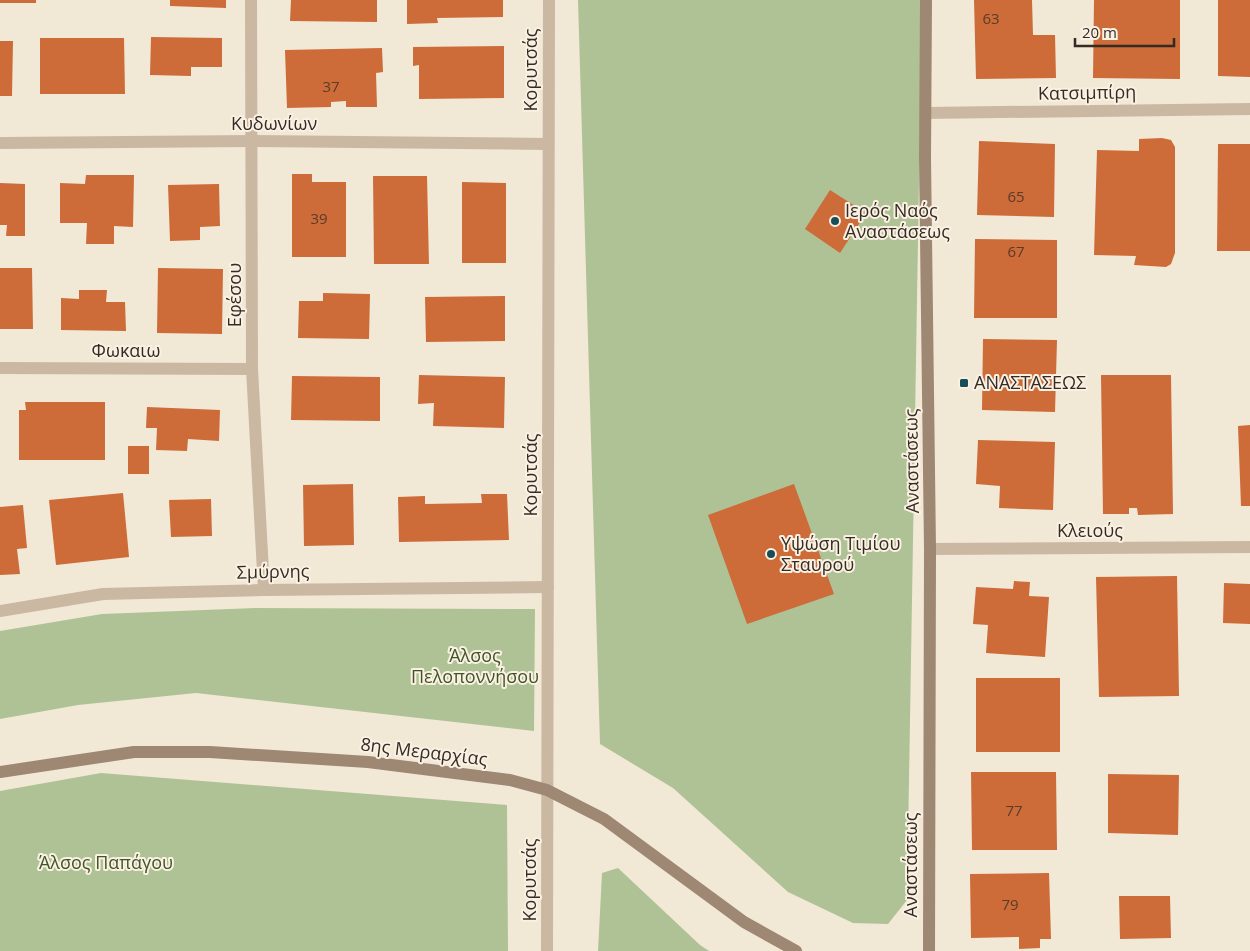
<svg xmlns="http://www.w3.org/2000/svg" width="1250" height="951" viewBox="0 0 1250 951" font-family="'Open Sans',sans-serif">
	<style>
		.green { fill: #afc296 }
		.building { fill: #cd6b39 }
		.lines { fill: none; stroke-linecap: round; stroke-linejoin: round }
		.street { stroke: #cab8a2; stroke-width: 12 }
		.secondary { stroke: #9e8773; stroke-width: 12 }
		.poi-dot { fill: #184e58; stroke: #faf1e3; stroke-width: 2 }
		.labels { text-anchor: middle; stroke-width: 4; stroke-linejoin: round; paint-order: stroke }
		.number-label { font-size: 15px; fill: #5b3b2a }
		.street-label { font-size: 18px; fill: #352b25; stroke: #faf1e3 }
		.poi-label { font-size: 18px; fill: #352b25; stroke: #faf1e3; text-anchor: start }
		.park-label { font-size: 18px; fill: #3f5427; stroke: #faf1e3 }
	</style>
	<rect width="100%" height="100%" fill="#f2e8d6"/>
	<g class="green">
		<polygon points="578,0 922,0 907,900 888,924 853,923 788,892 673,788 600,744"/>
		<polygon points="255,608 535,609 534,731 196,693 78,705 0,719 0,631 102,614"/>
		<polygon points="101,773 507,805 508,951 0,951 0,791"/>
		<polygon points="618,868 700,945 709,951 598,951 602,873"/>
	</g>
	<g class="building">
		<rect x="0" y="0" width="36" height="3"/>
		<polygon points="170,0 226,0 226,8 170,6"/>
		<polygon points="291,0 377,0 377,22 290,21"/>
		<polygon points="407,0 503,0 503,17 437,18 438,23 407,24"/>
		<polygon points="974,0 1032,0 1033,35 1055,35 1056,78 976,79"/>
		<polygon points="1094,0 1180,0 1180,79 1093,78"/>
		<polygon points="1218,0 1250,0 1250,77 1218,76"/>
		<polygon points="151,37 222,38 222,67 191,67 191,76 150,75"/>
		<polygon points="40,38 124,38 125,94 40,94"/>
		<polygon points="0,41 13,41 12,96 0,96"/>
		<polygon points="504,46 504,98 419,99 419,65 413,66 413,47"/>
		<polygon points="382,48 383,72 376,73 377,107 346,107 346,101 331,102 331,107 287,108 285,50"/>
		<polygon points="1162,138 1171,140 1175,147 1175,253 1171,264 1166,267 1134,265 1136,256 1094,255 1097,150 1139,151 1139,139"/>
		<polygon points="979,141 1055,144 1054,217 977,215"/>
		<polygon points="1218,144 1250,144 1250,251 1217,251"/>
		<polygon points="292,174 312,174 312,182 346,182 346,257 292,257"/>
		<polygon points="86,175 134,175 133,227 114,226 114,244 86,244 87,223 60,223 60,183 85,184"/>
		<polygon points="373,176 427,176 429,264 374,264"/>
		<polygon points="462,182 506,183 506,263 462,263"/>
		<polygon points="0,183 25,184 25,236 6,236 7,225 0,225"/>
		<polygon points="219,184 220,226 200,227 200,240 170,241 168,185"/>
		<polygon points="830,190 866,213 840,253 805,229"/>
		<polygon points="975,239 1057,240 1057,318 974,318"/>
		<polygon points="0,268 32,268 33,329 0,329"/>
		<polygon points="158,268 223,269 222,334 157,333"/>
		<polygon points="79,290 107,290 106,302 125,302 126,331 61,330 61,298 79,299"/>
		<polygon points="323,293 370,294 369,339 298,338 299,301 323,301"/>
		<polygon points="505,296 505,341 426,342 425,297"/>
		<polygon points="983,339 1057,340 1055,412 982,410"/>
		<polygon points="419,375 505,377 504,428 433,426 434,403 418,404"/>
		<polygon points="1101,375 1171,375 1173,514 1138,515 1137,508 1129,508 1129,514 1103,514"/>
		<polygon points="292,376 380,377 380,421 291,420"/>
		<polygon points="25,402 105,402 105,460 19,460 19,410 26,410"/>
		<polygon points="147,407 220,410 219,441 188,439 187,451 156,450 157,428 146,428"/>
		<polygon points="1250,425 1250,506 1241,506 1238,426"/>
		<polygon points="978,440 1055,442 1053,510 999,508 1000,486 976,484"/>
		<rect x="128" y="446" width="21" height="28"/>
		<polygon points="353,484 354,545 304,546 303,485"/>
		<polygon points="794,484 834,594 747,624 708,515"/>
		<polygon points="123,493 129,557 56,565 49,500"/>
		<polygon points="481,494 507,494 509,540 399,542 398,497 425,496 425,504 482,503"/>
		<polygon points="211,499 212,536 171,537 169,500"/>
		<polygon points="23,505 27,548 17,549 20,574 0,575 0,507"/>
		<polygon points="1177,576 1179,696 1099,697 1096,577"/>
		<polygon points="1014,581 1030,582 1029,596 1049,597 1045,657 986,653 988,625 973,624 976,587 1013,589"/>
		<polygon points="1224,583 1250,584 1250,624 1223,623"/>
		<rect x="976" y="678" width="84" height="74"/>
		<polygon points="971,772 1056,772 1057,850 972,850"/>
		<polygon points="1108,774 1179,775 1178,835 1108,833"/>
		<polygon points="1049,873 1051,939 1040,939 1040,948 1019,949 1019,937 971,938 970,874"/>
		<polygon points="1119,896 1170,896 1171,938 1120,939"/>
	</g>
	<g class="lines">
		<g class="street">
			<polyline points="251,0 252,369 264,590"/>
			<polyline points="925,113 1250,109"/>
			<polyline points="0,143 253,141 548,144"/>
			<polyline points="0,368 252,369"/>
			<polyline points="930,549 1250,547"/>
			<polyline points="0,611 103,594 264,590 548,587"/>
			<polyline points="547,951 549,0"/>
		</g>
		<g class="secondary">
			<polyline points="926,0 925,158 930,549 929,951"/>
			<polyline points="0,772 134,752 210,752 368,762 510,780 547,790 604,819 744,922 796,951"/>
		</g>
	</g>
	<g class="poi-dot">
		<circle cx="835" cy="221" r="5"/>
		<rect x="959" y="378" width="10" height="10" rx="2.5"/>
		<circle cx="771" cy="554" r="5"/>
	</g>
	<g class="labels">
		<g class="number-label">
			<text x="991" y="24">63</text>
			<text x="331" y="92">37</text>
			<text x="1016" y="202">65</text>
			<text x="319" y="224">39</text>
			<text x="1016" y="257">67</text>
			<text x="1014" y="816">77</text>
			<text x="1010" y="910">79</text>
		</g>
		<g class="street-label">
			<text transform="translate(531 70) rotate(-90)" y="6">Κορυτσάς</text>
			<text transform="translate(1087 93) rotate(-1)" y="6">Κατσιμπίρη</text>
			<text x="274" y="130">Κυδωνίων</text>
			<text transform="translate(235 295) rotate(-90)" y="6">Εφέσου</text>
			<text x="126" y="357">Φωκαιω</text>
			<text transform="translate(912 461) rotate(-91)" y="6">Αναστάσεως</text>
			<text transform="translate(531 475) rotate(-90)" y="6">Κορυτσάς</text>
			<text x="1090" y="537">Κλειούς</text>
			<text transform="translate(273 572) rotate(-1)" y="6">Σμύρνης</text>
			<text transform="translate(424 752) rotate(7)" y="6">8ης Μεραρχίας</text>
			<text transform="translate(911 865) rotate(-90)" y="6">Αναστάσεως</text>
			<text transform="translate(530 880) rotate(-90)" y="6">Κορυτσάς</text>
		</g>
		<g class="poi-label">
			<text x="845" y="217">Ιερός Ναός<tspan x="845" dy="21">Αναστάσεως</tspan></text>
			<text x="974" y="389">ΑΝΑΣΤΑΣΕΩΣ</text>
			<text x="781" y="550">Υψώση Τιμίου<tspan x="781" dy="21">Σταυρού</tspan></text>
		</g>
		<g class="park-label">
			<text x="475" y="662">Άλσος<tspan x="475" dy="21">Πελοποννήσου</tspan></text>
			<text x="106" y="869">Άλσος Παπάγου</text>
		</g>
	</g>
	<path d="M1075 38v8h99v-8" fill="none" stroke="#352b25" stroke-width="2.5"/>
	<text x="1082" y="38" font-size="15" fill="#352b25" stroke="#faf1e3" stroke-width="4" paint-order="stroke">20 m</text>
</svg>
